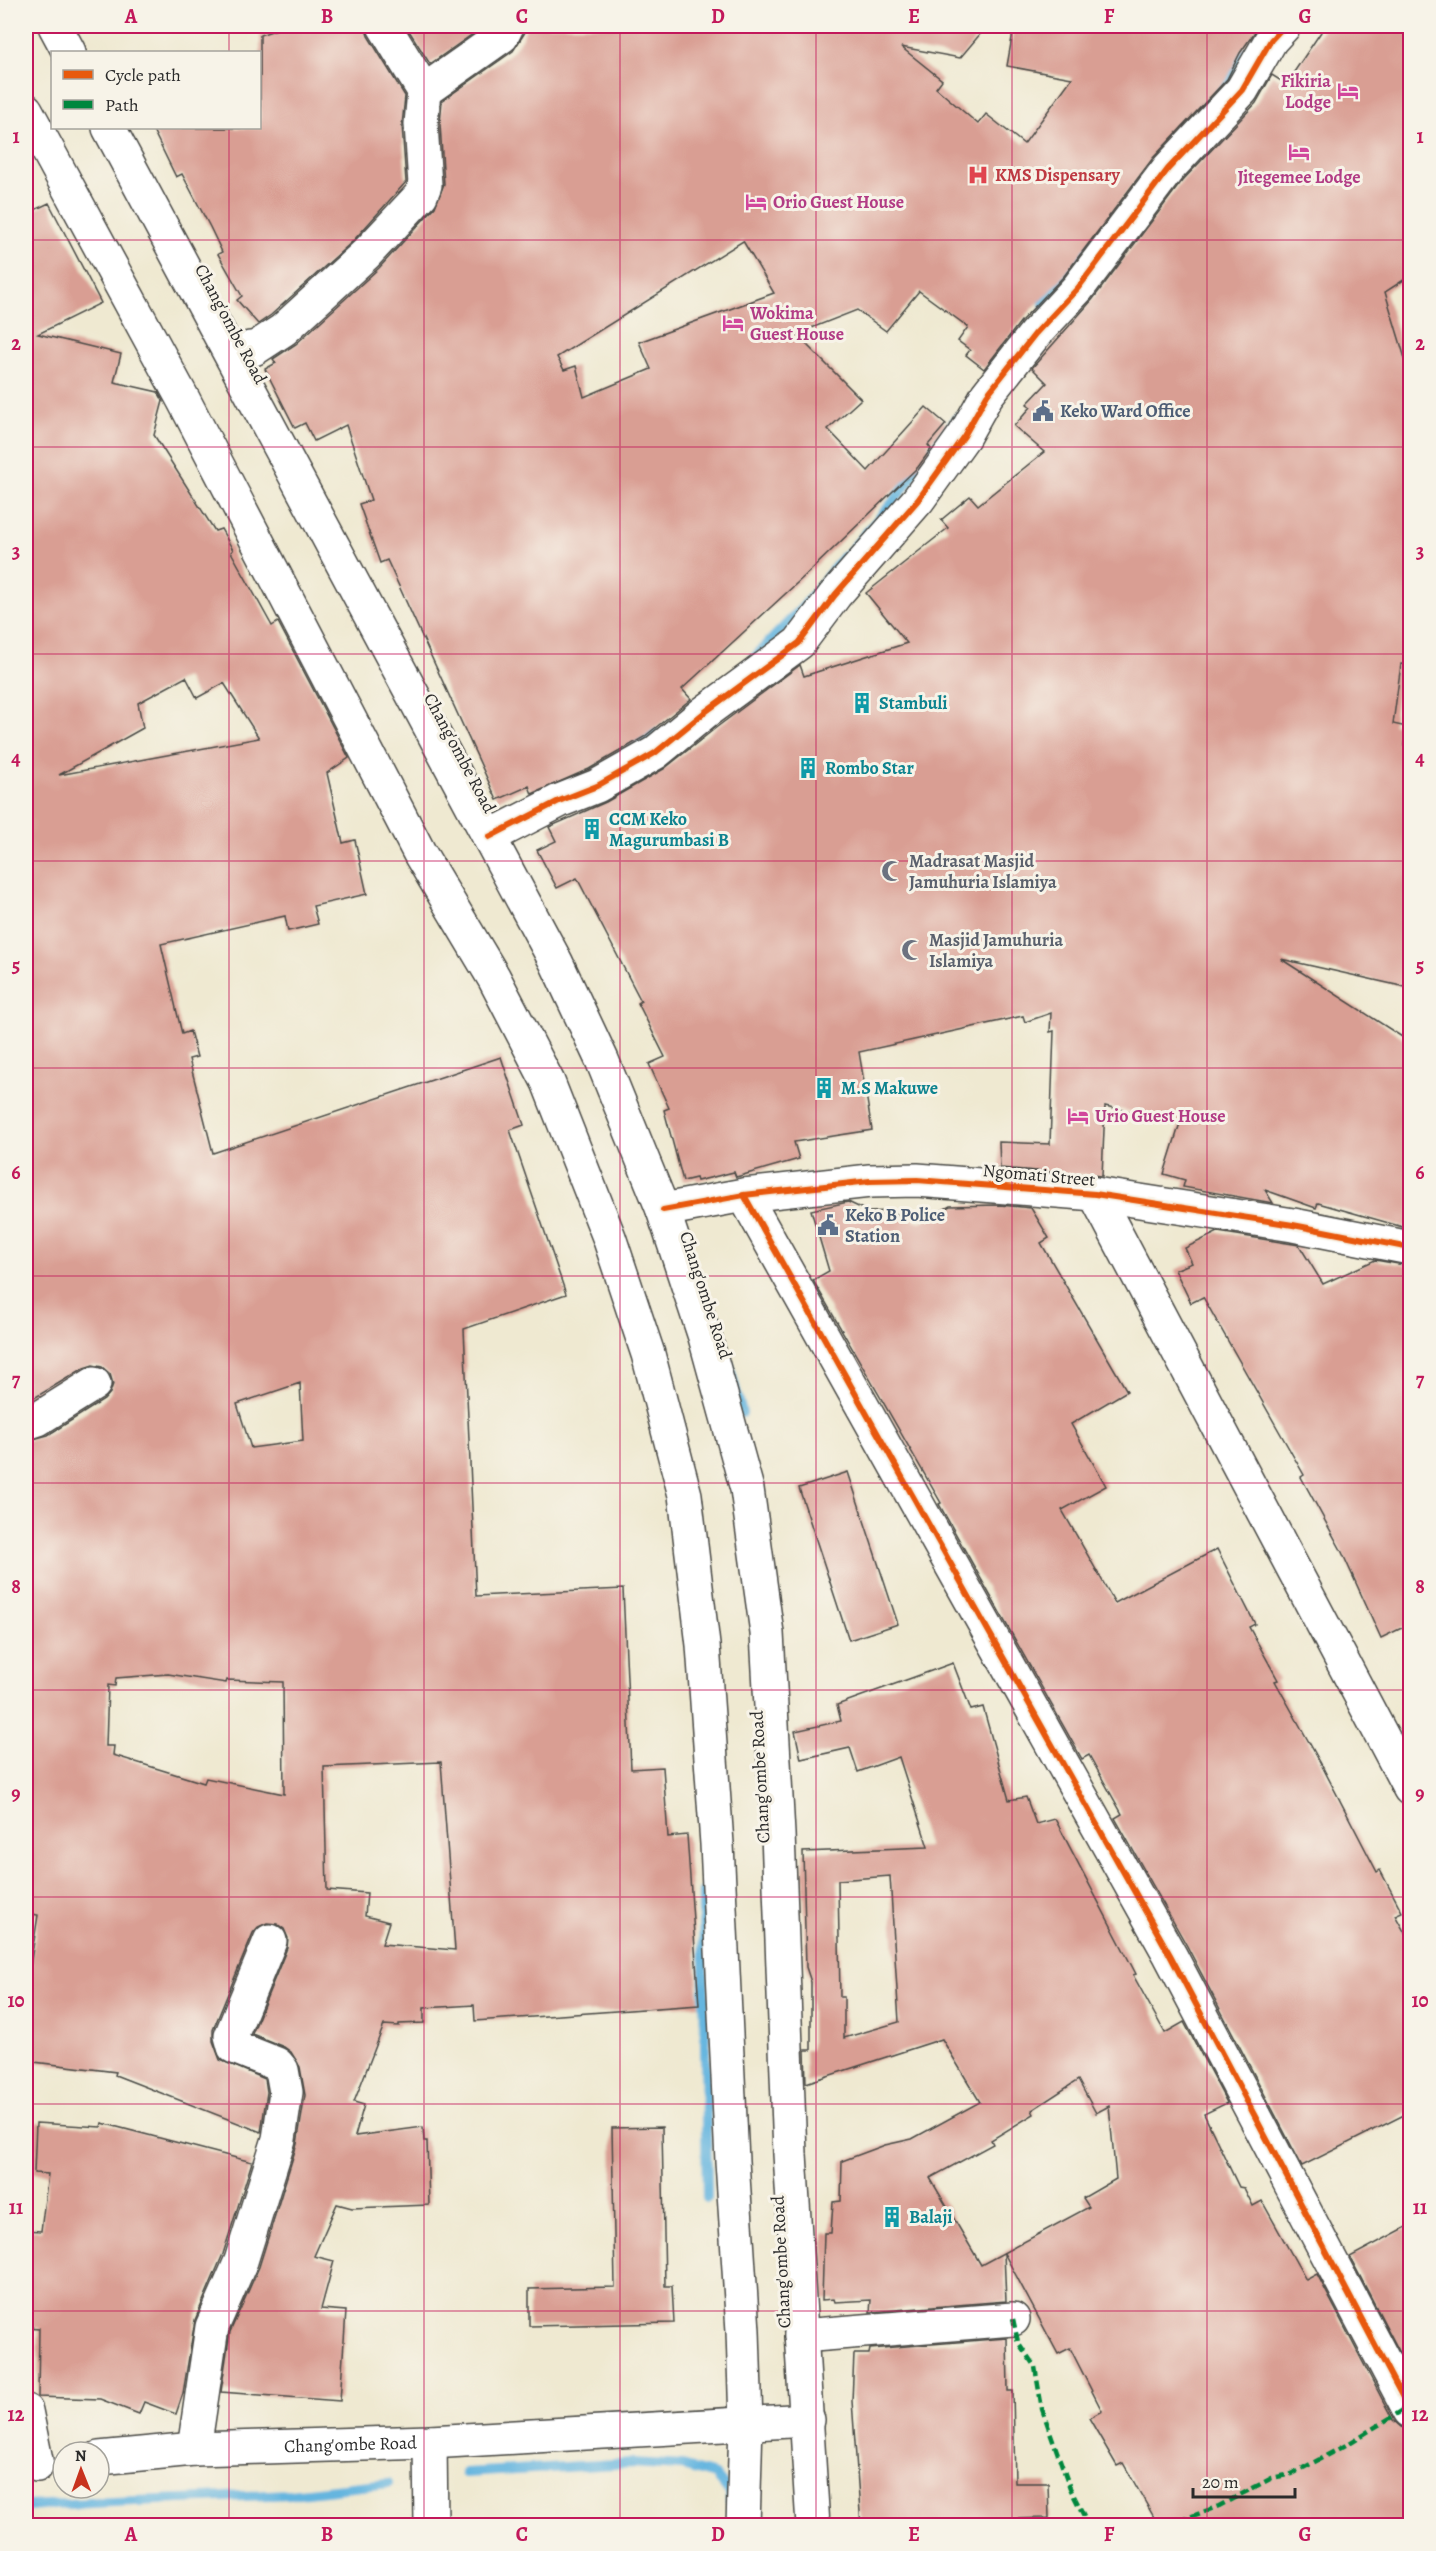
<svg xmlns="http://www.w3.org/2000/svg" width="1436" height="2551" viewBox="0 0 1436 2551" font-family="Alegreya,serif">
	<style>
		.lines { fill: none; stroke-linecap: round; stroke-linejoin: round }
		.stream { stroke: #65b5df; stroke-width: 10 }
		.building { fill: #d99e93; fill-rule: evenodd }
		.minor-casing { stroke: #484844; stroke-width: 36 }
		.major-casing { stroke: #484844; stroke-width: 36 }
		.minor { stroke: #fff; stroke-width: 33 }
		.major { stroke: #fff; stroke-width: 33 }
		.quiet { stroke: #00873e; stroke-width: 4.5; stroke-dasharray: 9 4.5; stroke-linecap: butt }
		.cycleway-casing { stroke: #f7f3e8; stroke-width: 10 }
		.cycleway { stroke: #e8590c; stroke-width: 6 }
		.grid { fill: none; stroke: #c2185b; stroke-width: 1.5; stroke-opacity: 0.55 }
		.labels { text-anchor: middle; stroke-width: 6; stroke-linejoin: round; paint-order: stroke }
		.hotel-label { font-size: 18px; font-weight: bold; fill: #b23c85; stroke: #f7f3e8; text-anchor: start }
		.health-label { font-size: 18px; font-weight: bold; fill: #be3a42; stroke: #f7f3e8; text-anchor: start }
		.street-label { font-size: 18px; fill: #2b2b2b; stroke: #f7f3e8 }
		.service-label { font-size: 18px; font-weight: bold; fill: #4e5e75; stroke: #f7f3e8; text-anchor: start }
		.culture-label { font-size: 18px; font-weight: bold; fill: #0d838f; stroke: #f7f3e8; text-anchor: start }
		.worship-label { font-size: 18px; font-weight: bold; fill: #5b616d; stroke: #f7f3e8; text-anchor: start }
		.neatline { fill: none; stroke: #c2185b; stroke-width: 2 }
		.grid-label { font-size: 20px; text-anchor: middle; font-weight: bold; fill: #c2185b }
	</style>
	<rect width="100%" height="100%" fill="#f7f3e8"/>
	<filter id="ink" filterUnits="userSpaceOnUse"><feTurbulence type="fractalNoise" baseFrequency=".0167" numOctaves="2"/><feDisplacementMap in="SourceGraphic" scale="12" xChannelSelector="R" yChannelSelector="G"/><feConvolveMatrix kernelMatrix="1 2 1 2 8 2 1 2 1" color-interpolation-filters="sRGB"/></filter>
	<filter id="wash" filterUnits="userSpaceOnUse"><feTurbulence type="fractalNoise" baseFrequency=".008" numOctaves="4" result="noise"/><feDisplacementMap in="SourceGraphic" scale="24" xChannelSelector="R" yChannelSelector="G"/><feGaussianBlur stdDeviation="1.35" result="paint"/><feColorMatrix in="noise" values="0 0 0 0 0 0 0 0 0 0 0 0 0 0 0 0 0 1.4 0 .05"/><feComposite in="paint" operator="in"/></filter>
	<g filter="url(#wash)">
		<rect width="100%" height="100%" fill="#efe9d1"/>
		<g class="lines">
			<g class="stream">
				<polyline points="1205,108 1248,51"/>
				<polyline points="1044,304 1079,255 1107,225"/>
				<polyline points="754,658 803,607 843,557 849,553 893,502 958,417"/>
				<polyline points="618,749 657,734"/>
				<polyline points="729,1365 742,1413"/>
				<polyline points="703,1892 707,2198"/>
				<polyline points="465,2473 632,2463 682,2466 715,2475 729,2492 730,2501"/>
				<polyline points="26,2506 290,2494 388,2483"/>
			</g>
		</g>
		<g id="blocks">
			<g class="building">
				<polygon points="286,26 365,26 368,36 405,96 402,125 406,182 353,241 271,315 258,324 237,300 242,296 218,254 222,252 210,227 182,174 176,177 152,128 260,128 260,35"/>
				<polygon points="406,26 484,26 430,64"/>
				<path d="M526,26h461l-27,32 -59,-11 41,33 -6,8 42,36 8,-10 38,30 48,-66 -65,-12 7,-40h245l-19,27 -13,26 -74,79 -89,118 -43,45 -37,48 -18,-14 4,-5 -12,-9 10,-14 -49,-36 -33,40 -29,-21 -61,24 65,65 -33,30 40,42 58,-64 20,17 -18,21 3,4 -13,18 -109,105 -127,117 9,10 -47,38 -55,32 -57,25 -3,-8 -32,14 -110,-240 -7,3 -21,-59 12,-4 -25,-75 -32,16 -9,-18 -10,5 -30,-59 11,-6 -3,-4 23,-15 83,-76 56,-61 9,-23 -4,-60 2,-23 71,-50 11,-17zM743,241l31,52 -135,49 12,27 -67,28 -8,-31 -12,4 -7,-13z"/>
				<polygon points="1325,26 1410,26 1410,276 1385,292 1410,375 1410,665 1401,664 1393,724 1407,727 1404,745 1406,749 1410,750 1410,988 1281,959 1410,1042 1410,1229 1318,1203 1316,1208 1265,1190 1273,1203 1183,1187 1185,1180 1164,1174 1180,1123 1105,1106 1102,1176 1000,1168 999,1142 1050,1144 1054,1031 1050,1032 1051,1013 1025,1022 1023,1016 859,1052 872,1130 794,1142 799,1159 736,1177 734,1172 697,1181 696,1178 683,1181 664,1110 669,1108 649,1064 665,1057 638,1003 641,1001 577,878 557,888 537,850 556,841 549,827 606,802 664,769 717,727 800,665 804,676 907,643 866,593 948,528 941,520 970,496 978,505 1044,452 1014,426 1031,407 1027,404 1047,383 1032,368 1093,299 1182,181 1256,103 1272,75 1286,84"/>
				<path d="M49,203l52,100 -63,31 83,20 -7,28 44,10 5,9 -9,34 61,96 6,-2 12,21 -2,2 41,74 6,-4 71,136 -22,15 16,70 12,-3 12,54 -54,12 5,18 -30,7 -3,-15 -124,28 21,90 8,-3 7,26 -8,2 24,94 288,-96 23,68 -14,5 56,164 -102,35 12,267 147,-7 8,180 32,-2 5,70 19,-2 12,170 -224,16 -1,-16 -50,3v15l-25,1v2l-15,-1 -30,77 10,3 -9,31 68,-9 1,14h3l2,64 -77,3 -15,-4 -23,52 20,5 -13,48 25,2 -6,90 -119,-9 9,-60 29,-65 38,-123 8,-49 -5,-28 -9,-15 -7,-5 -32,-13 35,-86 1,-10 -4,-9 -7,-5 -10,-1 -9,4 -5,6 -40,97v11l7,19 45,19 2,13 -6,40 -146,-57 1,-3 -90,-11 1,-74 11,-72 -12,-2v-50l4,-26h-4v-396l22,-6 56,-35 6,-7 3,-9 -3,-10 -8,-7 -9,-2 -9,3 -58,35v-1189zM186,677l11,21 27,-15 35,55 -200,37 84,-47 -5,-25zM300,1383l3,58 -52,7 -14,-44zM168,1674l58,9 1,-3 56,2 1,112 -78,-16 -2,5 -91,-28 1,-9h-8l2,-61 7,1 1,-8zM441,1762l14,188 -73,-6 7,-22 -24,-6 2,-23 -40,-3 -3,-123z"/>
				<polygon points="848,1202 869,1212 888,1211 921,1222 950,1206 1000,1205 1031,1208 1049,1238 1041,1243 1127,1391 1071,1424 1106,1486 1062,1510 1115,1603 1217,1549 1255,1624 1249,1627 1278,1680 1275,1681 1320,1762 1377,1872 1380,1870 1402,1912 1395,1915 1410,1942 1410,2112 1302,2166 1187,1946 1115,1818 1122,1814 1089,1755 1082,1759 939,1504 941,1503 813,1280 829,1271 811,1210"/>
				<polygon points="1218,1232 1299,1245 1323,1284 1375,1260 1410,1266 1410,1624 1381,1638 1341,1550 1301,1477 1304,1475 1279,1431 1203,1297 1191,1303 1175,1270 1192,1263 1185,1248"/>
				<polygon points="848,1472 898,1624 849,1640 799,1488"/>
				<path d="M953,1663l18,47 12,-3 26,93 17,-3 10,27 19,-5 81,155 -3,1 32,58 19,-11 43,81 -23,11 35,73 5,1 9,18 9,-5 44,79 11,-6 76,146 8,7 9,3v96h-251l-36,-63 -6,3 -28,-48 13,-7 -32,-63 -12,6 -54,-101 2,48 -136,11 1,-12 -36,2 -1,-3 -12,1 2,-67h7l2,-31 8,-1 1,-40 43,-16 27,-6 68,-37 -38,-63 -136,44 -1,-33h6v-68l-5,-15 -3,-115 125,-5 -29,-90 -41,15 -8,-24 -49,11 -6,-28 46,-10 -4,-16zM890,1876l9,146 -55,16v-41h-4l-2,-117zM1078,2080l18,33 13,-7 7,73 -33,19 6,9 -108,58 -51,-87 63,-34 -2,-4 43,-26 -2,-4z"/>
				<polygon points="36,2123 101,2127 102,2123 252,2162 223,2254 195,2320 183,2393 176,2414 144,2402 139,2414 100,2399 38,2397 39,2328 26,2327 26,2230 41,2231 48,2174 34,2173"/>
				<polygon points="662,2127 665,2286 672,2286 674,2323 529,2326 529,2289 615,2287 612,2128"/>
				<polygon points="1410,2225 1410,2372 1350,2257"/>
				<polygon points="1007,2338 1008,2391 1013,2391 1015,2483 1048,2483 1049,2518 1006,2519 1007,2526 861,2526 852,2401 854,2354 869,2354 870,2349"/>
			</g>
		</g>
	</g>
	<g filter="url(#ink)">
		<use href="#blocks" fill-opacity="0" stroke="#484844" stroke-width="1.5"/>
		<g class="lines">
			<defs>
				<g id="minor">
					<polyline points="424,91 502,36 507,26"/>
					<polyline points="250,348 254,349 283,330 366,254 421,195 425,185 421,124 424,91 384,26"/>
					<polyline points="489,837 559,801 597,786 655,753 705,712 799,643 835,595 918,500 964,436 987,395 1035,334 1078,288 1168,169 1242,90 1271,40 1284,26"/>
					<polyline points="1095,1194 1410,1789"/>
					<polyline points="744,1195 1170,1955 1410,2411"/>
					<polyline points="663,1210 744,1195 870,1181 917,1180 1095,1194 1293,1225 1410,1248"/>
					<polyline points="26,1423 38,1419 94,1384"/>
					<polyline points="801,2336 1013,2319"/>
					<polyline points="26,2411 37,2465"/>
					<polyline points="430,2442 431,2526"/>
					<polyline points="194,2449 212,2327 241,2261 279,2139 286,2092 282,2070 277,2064 234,2047 231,2036 270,1941"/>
					<path id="s1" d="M99,2458l95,-9 236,-7 378,-22"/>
				</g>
				<g id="major">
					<polyline points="55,26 69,52"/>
					<polyline points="26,110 183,399 420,854 494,978 548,1082 609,1237 648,1354 685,1495 703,1645 717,1844 732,2161 743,2331 746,2423 743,2526"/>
					<polyline points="109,128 556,962 602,1060 663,1210 705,1337 747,1489 767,1633 778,1834 790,2154 813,2526"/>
				</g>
			</defs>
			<use href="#minor" class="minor-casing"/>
			<use href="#major" class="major-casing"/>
			<use href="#minor" class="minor"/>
			<use href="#major" class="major"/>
			<g class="quiet">
				<polyline points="1013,2319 1018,2342 1035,2367 1042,2409 1070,2488 1089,2526"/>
				<polyline points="1166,2526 1219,2506 1272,2478 1292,2474 1346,2445 1408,2407"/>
			</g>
			<defs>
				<g id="cycleway">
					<polyline points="489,837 559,801 597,786 655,753 705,712 799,643 835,595 918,500 964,436 987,395 1035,334 1078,288 1168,169 1242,90 1271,40 1284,26"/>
					<polyline points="744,1195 1170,1955 1410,2411"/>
					<polyline points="663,1210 744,1195 870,1181 917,1180 1095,1194 1293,1225 1410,1248"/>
				</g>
			</defs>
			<use href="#cycleway" class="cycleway-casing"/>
			<use href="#cycleway" class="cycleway"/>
		</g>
	</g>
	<path class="grid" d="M229,26v26M424,26v2500M620,26v2500M816,26v2500M1012,26v2500M1207,26v2500M229,128v2398M26,240h1384M26,447h1384M26,654h1384M26,861h1384M26,1068h1384M26,1276h1384M26,1483h1384M26,1690h1384M26,1897h1384M26,2104h1384M26,2311h1384"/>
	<defs>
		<symbol id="hotel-bare" viewBox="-9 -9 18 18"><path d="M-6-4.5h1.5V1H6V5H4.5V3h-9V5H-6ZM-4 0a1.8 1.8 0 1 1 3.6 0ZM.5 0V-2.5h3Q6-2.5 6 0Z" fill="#d1479c" stroke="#f7f3e8" stroke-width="2.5" paint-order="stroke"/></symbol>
		<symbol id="hospital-bare" viewBox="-9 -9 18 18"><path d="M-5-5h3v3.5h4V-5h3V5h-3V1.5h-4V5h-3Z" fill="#e0444e" stroke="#f7f3e8" stroke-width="2.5" paint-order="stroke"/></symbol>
		<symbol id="civic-bare" viewBox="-9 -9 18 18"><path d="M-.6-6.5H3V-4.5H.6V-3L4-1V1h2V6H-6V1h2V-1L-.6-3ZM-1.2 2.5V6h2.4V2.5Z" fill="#5c6f8a" stroke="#f7f3e8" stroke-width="2.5" paint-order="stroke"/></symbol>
		<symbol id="building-bare" viewBox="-9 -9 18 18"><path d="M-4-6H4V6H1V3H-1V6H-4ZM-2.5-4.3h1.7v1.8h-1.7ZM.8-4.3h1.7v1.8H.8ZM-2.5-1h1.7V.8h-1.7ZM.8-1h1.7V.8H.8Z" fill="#0f9aa8" stroke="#f7f3e8" stroke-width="2.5" paint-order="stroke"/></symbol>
		<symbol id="mosque-bare" viewBox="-9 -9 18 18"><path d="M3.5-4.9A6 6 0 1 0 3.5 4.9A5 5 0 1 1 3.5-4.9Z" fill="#6b7280" stroke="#f7f3e8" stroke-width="2.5" paint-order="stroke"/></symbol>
	</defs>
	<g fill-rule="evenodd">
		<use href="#hotel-bare" x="1333" y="76" width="30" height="30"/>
		<use href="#hotel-bare" x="1284" y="137" width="30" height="30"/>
		<use href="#hospital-bare" x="963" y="160" width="30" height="30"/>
		<use href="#hotel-bare" x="741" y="187" width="30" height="30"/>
		<use href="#hotel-bare" x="718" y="308" width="30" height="30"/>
		<use href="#civic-bare" x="1028" y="396" width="30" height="30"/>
		<use href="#building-bare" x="847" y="688" width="30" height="30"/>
		<use href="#building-bare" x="793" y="753" width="30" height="30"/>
		<use href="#building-bare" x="577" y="814" width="30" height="30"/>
		<use href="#mosque-bare" x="877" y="856" width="30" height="30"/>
		<use href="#mosque-bare" x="897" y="935" width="30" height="30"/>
		<use href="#building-bare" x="809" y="1073" width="30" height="30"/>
		<use href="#hotel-bare" x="1063" y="1101" width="30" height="30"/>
		<use href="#civic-bare" x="813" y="1210" width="30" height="30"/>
		<use href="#building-bare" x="877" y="2202" width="30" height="30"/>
	</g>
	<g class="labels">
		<g class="hotel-label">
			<text x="1331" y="87" text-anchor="end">Fikiria<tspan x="1331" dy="21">Lodge</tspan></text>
			<text x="1299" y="183" text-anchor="middle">Jitegemee Lodge</text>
			<text x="773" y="208">Orio Guest House</text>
			<text x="750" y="319">Wokima<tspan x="750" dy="21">Guest House</tspan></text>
			<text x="1095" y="1122">Urio Guest House</text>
		</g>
		<g class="health-label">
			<text x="995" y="181">KMS Dispensary</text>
		</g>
		<g class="street-label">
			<text transform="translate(231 324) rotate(62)" y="6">Chang'ombe Road</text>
			<text transform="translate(460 753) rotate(62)" y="6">Chang'ombe Road</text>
			<text transform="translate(1039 1175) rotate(5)" y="6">Ngomati Street</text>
			<text transform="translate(706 1295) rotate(72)" y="6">Chang'ombe Road</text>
			<text transform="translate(760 1777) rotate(-93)" y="6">Chang'ombe Road</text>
			<text transform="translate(781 2262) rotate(-93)" y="6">Chang'ombe Road</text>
			<text dy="6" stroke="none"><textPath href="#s1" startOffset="252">Chang'ombe Road</textPath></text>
		</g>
		<g class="service-label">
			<text x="1060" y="417">Keko Ward Office</text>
			<text x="845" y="1221">Keko B Police<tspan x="845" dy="21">Station</tspan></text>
		</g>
		<g class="culture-label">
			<text x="879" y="709">Stambuli</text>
			<text x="825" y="774">Rombo Star</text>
			<text x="609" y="825">CCM Keko<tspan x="609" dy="21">Magurumbasi B</tspan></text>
			<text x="841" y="1094">M.S Makuwe</text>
			<text x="909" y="2223">Balaji</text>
		</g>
		<g class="worship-label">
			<text x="909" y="867">Madrasat Masjid<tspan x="909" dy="21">Jamuhuria Islamiya</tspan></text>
			<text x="929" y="946">Masjid Jamuhuria<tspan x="929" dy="21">Islamiya</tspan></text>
		</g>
	</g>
	<rect width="1436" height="2551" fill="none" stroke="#f7f3e8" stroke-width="66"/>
	<rect x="51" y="51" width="210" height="78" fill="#f7f3e8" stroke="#a5a39c" stroke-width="1.5"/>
	<rect x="63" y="70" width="30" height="9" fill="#e8590c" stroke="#a5a39c" stroke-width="1.5"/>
	<text x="105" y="81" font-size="18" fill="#2b2b2b">Cycle path</text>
	<rect x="63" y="100" width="30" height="9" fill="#00873e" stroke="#a5a39c" stroke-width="1.5"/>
	<text x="105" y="111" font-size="18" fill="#2b2b2b">Path</text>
	<g transform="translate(81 2470) rotate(359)"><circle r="28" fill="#f7f3e8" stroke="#a5a39c" stroke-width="1.5"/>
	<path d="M0-4.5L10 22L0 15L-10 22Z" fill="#c8321e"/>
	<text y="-9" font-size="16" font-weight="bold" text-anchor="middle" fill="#2b2b2b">N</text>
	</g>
	<path d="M1193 2488v9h102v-9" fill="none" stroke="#2b2b2b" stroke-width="3"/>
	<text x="1202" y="2488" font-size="18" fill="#2b2b2b" stroke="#f7f3e8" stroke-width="4.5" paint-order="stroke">20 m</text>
	<rect x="33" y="33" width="1370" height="2485" class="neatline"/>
	<g class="grid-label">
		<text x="131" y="23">A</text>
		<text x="327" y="23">B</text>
		<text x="522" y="23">C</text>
		<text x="718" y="23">D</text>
		<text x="914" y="23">E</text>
		<text x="1109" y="23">F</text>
		<text x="1305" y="23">G</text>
		<text x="16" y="143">1</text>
		<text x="1420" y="143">1</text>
		<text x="16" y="350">2</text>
		<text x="1420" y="350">2</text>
		<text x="16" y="558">3</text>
		<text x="1420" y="558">3</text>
		<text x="16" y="765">4</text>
		<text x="1420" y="765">4</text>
		<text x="16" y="972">5</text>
		<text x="1420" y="972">5</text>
		<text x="16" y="1179">6</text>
		<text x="1420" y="1179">6</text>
		<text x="16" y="1386">7</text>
		<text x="1420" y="1386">7</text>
		<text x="16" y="1593">8</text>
		<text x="1420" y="1593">8</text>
		<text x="16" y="1800">9</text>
		<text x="1420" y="1800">9</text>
		<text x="16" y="2007">10</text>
		<text x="1420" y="2007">10</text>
		<text x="16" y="2214">11</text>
		<text x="1420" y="2214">11</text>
		<text x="16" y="2421">12</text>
		<text x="1420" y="2421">12</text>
		<text x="131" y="2541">A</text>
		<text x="327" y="2541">B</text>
		<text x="522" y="2541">C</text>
		<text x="718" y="2541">D</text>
		<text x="914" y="2541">E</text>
		<text x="1109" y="2541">F</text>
		<text x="1305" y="2541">G</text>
	</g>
</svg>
